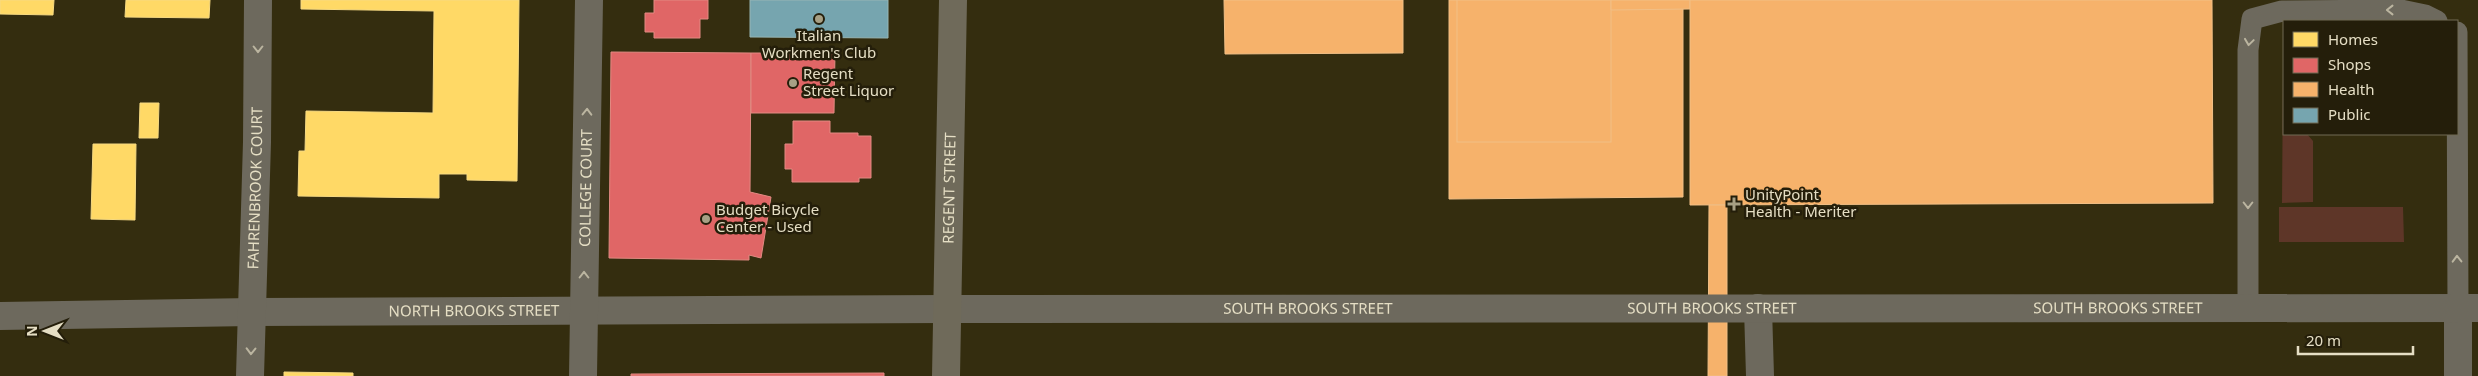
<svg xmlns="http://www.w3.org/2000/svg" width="2478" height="376" viewBox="0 0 2478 376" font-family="'Noto Sans',sans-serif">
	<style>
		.green { fill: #5e3628 }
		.homes { fill: #ffd966; stroke: #f7da82 }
		.shops { fill: #e06666; stroke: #e28a82 }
		.health { fill: #f6b26b; stroke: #f1bf86 }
		.public { fill: #76a5af; stroke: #97b6b5 }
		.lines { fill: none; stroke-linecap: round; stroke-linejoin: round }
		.lane { stroke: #6d695d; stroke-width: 21 }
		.street { stroke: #6d695d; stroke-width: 28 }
		.secondary { stroke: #6f6a5a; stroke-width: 28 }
		.oneway { stroke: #bbb5a0 }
		.poi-dot { fill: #a7a085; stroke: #241e0a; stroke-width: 2 }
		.labels { text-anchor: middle; stroke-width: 5; stroke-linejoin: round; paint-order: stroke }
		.poi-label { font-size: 15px; fill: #e5dec4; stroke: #241e0a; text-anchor: start }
		.street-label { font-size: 15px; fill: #e5dec4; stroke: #241e0a }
	</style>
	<rect width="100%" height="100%" fill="#342d0f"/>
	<g class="green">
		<polygon points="2283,68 2284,134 2307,134 2313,141 2313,202 2282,203"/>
		<polygon points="2279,207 2403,207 2404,242 2279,242"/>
	</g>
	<g class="homes">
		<polygon points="0,0 54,0 53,15 0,14"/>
		<polygon points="126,0 210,0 209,18 125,17"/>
		<polygon points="301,0 519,0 517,181 467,180 467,174 439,174 439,198 298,196 299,151 305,151 306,111 433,113 434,11 301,9"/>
		<polygon points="140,103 159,103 158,138 139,138"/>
		<polygon points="93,144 136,144 135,220 91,219"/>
		<polygon points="284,372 353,373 353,376 284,376"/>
	</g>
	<g class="shops">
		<polygon points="654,0 708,0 708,19 700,19 700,38 654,38 654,32 645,32 645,13 654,13"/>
		<polygon points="611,52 751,53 750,192 771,197 761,258 749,255 749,260 609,258"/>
		<polygon points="751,53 835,53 834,113 751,113"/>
		<polygon points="793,121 830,121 830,133 858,133 858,136 871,136 871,178 859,178 859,182 792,182 792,169 785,169 785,144 793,144"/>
		<polygon points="884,373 884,376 631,376 631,374"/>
	</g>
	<g class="health">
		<polygon points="1224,0 1403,0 1403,53 1225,54"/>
		<polygon points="1449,0 1683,0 1683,197 1449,199"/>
		<rect x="1457" y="0" width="154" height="142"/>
		<polygon points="1611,0 1690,0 1690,9 1611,10"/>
		<polygon points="1690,0 2212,0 2213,203 1690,205"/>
		<polygon points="1709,205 1727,205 1727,376 1708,376"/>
	</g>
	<polygon class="public" points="750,0 888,0 888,38 750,37"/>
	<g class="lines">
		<g class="lane">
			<polyline points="2457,32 2458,308"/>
			<polyline points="2248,309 2248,50 2252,19 2282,11 2401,10 2425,15 2437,21"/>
		</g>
		<g class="street">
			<polyline points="1758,308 1760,376"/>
			<polyline points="2458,308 2458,376"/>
			<path id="s1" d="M0,316l252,-4 695,-3 1531,-1"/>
			<path id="s2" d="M250,376l7,-234 1,-142"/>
			<path id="s3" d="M583,376l6,-376"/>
		</g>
		<path class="secondary" id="s4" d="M946,376l7,-376"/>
	</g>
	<defs><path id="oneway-chevron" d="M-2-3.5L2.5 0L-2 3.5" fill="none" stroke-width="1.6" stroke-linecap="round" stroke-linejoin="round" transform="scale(1.25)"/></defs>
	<g class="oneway">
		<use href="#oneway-chevron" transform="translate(2390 10) rotate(180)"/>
		<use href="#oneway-chevron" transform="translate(2249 42) rotate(98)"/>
		<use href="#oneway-chevron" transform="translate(258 49) rotate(90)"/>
		<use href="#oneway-chevron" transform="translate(587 112) rotate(-89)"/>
		<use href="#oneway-chevron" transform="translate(2248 205) rotate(90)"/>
		<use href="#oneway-chevron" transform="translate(2457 259) rotate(-91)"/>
		<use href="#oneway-chevron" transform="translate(584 275) rotate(-90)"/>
		<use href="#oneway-chevron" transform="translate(251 351) rotate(91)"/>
	</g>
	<g class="poi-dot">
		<circle cx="819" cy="19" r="5"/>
		<circle cx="793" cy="83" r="5"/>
		<path d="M1731.5 196.5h5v5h5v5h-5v5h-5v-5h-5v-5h5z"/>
		<circle cx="706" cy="219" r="5"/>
	</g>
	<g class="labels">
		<g class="poi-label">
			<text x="819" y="41" text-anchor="middle">Italian<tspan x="819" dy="17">Workmen's Club</tspan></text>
			<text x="803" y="79">Regent<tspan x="803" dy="17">Street Liquor</tspan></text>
			<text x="1745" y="200">UnityPoint<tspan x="1745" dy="17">Health - Meriter</tspan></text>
			<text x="716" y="215">Budget Bicycle<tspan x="716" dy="17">Center - Used</tspan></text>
		</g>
		<g class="street-label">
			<text dy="5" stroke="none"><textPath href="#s2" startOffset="188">FAHRENBROOK COURT</textPath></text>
			<text dy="5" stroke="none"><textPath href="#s3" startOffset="188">COLLEGE COURT</textPath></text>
			<text dy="5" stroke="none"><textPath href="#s4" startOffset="188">REGENT STREET</textPath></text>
			<text dy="5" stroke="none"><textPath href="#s1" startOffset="1712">SOUTH BROOKS STREET</textPath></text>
			<text dy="5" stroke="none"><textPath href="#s1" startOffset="2118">SOUTH BROOKS STREET</textPath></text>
			<text dy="5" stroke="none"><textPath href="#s1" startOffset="1308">SOUTH BROOKS STREET</textPath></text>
			<text dy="5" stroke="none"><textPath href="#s1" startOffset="474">NORTH BROOKS STREET</textPath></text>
		</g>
	</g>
	<rect x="2283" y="20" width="175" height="115" fill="#241e0a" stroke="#716b54"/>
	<rect x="2293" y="32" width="25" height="15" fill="#ffd966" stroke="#716b54"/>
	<text x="2328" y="45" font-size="15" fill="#e5dec4">Homes</text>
	<rect x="2293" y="58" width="25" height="15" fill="#e06666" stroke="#716b54"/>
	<text x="2328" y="70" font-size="15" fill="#e5dec4">Shops</text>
	<rect x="2293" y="82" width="25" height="15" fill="#f6b26b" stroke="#716b54"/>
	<text x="2328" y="95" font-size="15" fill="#e5dec4">Health</text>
	<rect x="2293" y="108" width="25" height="15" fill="#76a5af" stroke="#716b54"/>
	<text x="2328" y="120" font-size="15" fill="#e5dec4">Public</text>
	<g transform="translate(45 331) rotate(270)" stroke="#241e0a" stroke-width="4" paint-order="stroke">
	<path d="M0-4L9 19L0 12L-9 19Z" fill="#e5dec4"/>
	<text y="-8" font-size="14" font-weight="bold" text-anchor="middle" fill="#e5dec4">N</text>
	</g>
	<path d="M2298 346v8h115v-8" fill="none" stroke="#e5dec4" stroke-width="2.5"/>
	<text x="2306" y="346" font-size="15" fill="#e5dec4" stroke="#241e0a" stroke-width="4" paint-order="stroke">20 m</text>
</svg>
